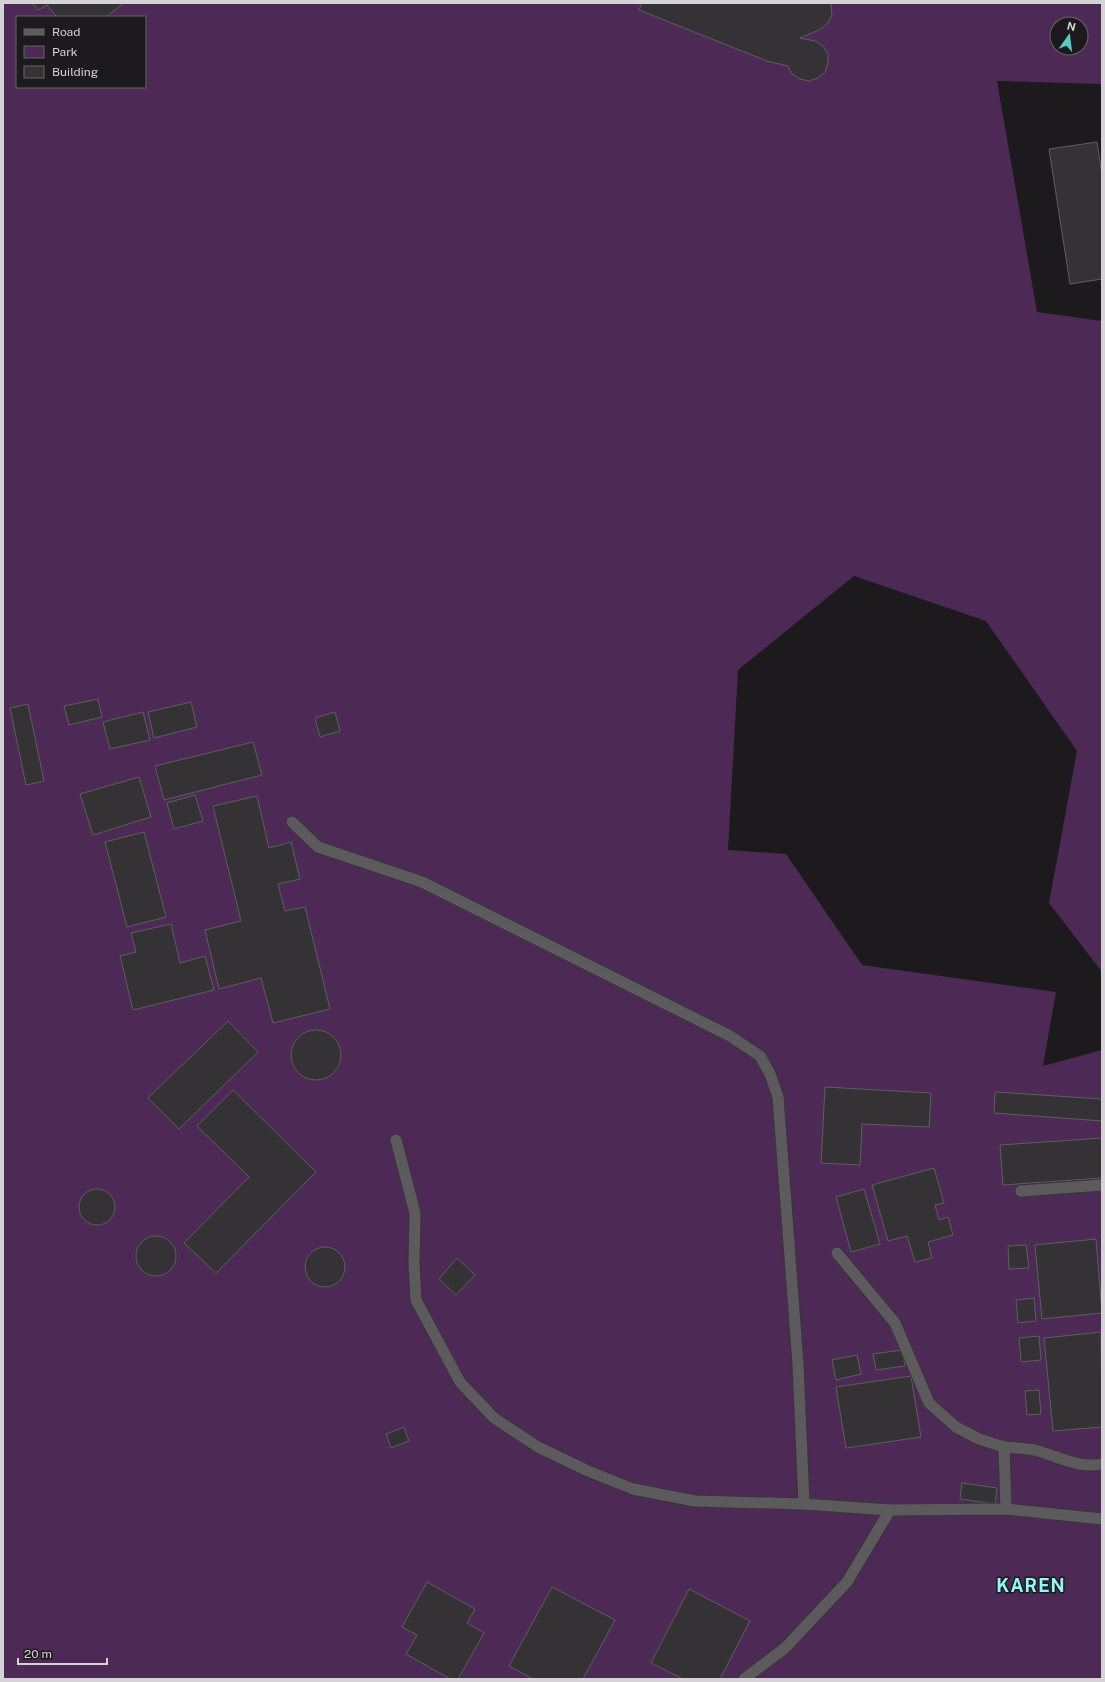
<svg xmlns="http://www.w3.org/2000/svg" width="1105" height="1682" viewBox="0 0 1105 1682" font-family="'Public Sans',sans-serif">
	<style>
		.green { fill: #4d2955; fill-rule: evenodd }
		.building { fill: #353236; stroke: #605d61 }
		.lines { fill: none; stroke-linecap: round; stroke-linejoin: round }
		.service-casing { stroke: #383639; stroke-width: 13 }
		.minor-casing { stroke: #383639; stroke-width: 13 }
		.service { stroke: #5d5a5e; stroke-width: 11 }
		.minor { stroke: #5d5a5e; stroke-width: 11 }
		.labels { text-anchor: middle; stroke-width: 3; stroke-linejoin: round; paint-order: stroke }
		.district-label { font-size: 18px; font-weight: bold; letter-spacing: 1px; fill: #8ffaf3; stroke: #1d1a1e }
	</style>
	<rect width="100%" height="100%" fill="#1d1a1e"/>
	<path class="green" d="M3,3h1099v81l-105,-3 40,231 65,9v651l-53,-69 28,-152 -91,-130 -132,-45 -116,94 -10,180 58,4 76,111 194,27 -13,74 59,-16v629h-1099zM17,17h128v70h-128zM1057,24h24v24h-24z"/>
	<g class="building">
		<polygon points="32,3 124,3 106,17 57,17 47,5 38,10"/>
		<polygon points="642,3 831,3 832,15 827,24 819,30 800,38 815,41 823,46 828,54 828,63 825,72 818,78 809,81 800,79 792,74 788,66 767,61 639,10"/>
		<polygon points="1097,142 1102,175 1102,279 1070,284 1049,149"/>
		<polygon points="98,699 102,717 69,725 64,706"/>
		<polygon points="191,702 197,727 154,738 148,712"/>
		<polygon points="28,704 44,781 26,785 10,708"/>
		<polygon points="143,712 150,740 110,749 103,722"/>
		<polygon points="335,712 340,731 320,737 315,718"/>
		<polygon points="253,742 262,775 164,800 155,766"/>
		<polygon points="139,777 151,817 93,835 80,794"/>
		<polygon points="195,795 203,821 174,829 167,803"/>
		<polygon points="257,796 269,848 291,842 300,879 278,884 285,911 305,907 330,1009 273,1023 261,978 219,989 205,930 241,921 213,806"/>
		<polygon points="144,832 166,917 127,927 105,842"/>
		<polygon points="171,924 180,963 205,956 214,990 133,1010 120,956 136,952 131,933"/>
		<polygon points="228,1021 258,1052 179,1129 148,1098"/>
		<circle cx="316" cy="1055" r="25"/>
		<polygon points="825,1087 931,1093 929,1127 862,1124 860,1165 821,1163"/>
		<polygon points="233,1090 316,1172 216,1273 184,1243 249,1177 197,1126"/>
		<polygon points="995,1092 1102,1099 1102,1121 994,1113"/>
		<polygon points="1102,1138 1102,1178 1003,1185 1000,1145"/>
		<polygon points="934,1168 944,1203 935,1205 939,1220 948,1217 953,1235 928,1242 932,1258 915,1262 907,1236 888,1241 872,1185"/>
		<polygon points="864,1189 880,1244 851,1252 836,1197"/>
		<circle cx="97" cy="1207" r="18"/>
		<circle cx="156" cy="1256" r="20"/>
		<polygon points="1096,1239 1102,1313 1042,1319 1035,1245"/>
		<polygon points="1026,1245 1029,1268 1009,1269 1008,1246"/>
		<circle cx="325" cy="1267" r="20"/>
		<polygon points="457,1258 475,1275 456,1295 439,1279"/>
		<polygon points="1034,1298 1036,1321 1018,1323 1016,1300"/>
		<polygon points="1101,1332 1102,1427 1053,1431 1044,1338"/>
		<polygon points="1039,1336 1041,1360 1021,1362 1019,1338"/>
		<polygon points="902,1350 905,1366 876,1370 873,1354"/>
		<polygon points="857,1355 861,1374 836,1380 832,1360"/>
		<polygon points="911,1376 921,1437 846,1448 836,1387"/>
		<polygon points="1039,1390 1041,1414 1027,1415 1025,1391"/>
		<polygon points="404,1427 409,1441 391,1448 386,1434"/>
		<polygon points="962,1483 997,1488 995,1504 960,1499"/>
		<polygon points="427,1582 475,1609 467,1623 484,1633 458,1679 450,1679 406,1654 417,1635 402,1627"/>
		<polygon points="552,1587 615,1620 583,1679 533,1679 509,1666"/>
		<polygon points="689,1589 750,1621 720,1679 683,1679 651,1663"/>
	</g>
	<g class="lines">
		<defs>
			<g id="service">
				<polyline points="292,822 318,847 422,882 730,1036 760,1056 770,1074 778,1097 798,1364 804,1504"/>
				<polyline points="1021,1191 1102,1185"/>
				<polyline points="837,1253 895,1323 929,1403 956,1427 979,1439 1004,1447 1006,1509"/>
				<path d="M1004,1447c10,1 21,1 31,3 22,6 44,19 67,14"/>
			</g>
			<g id="minor">
				<polyline points="396,1140 415,1213 414,1263 416,1300 460,1382 494,1418 538,1447 588,1471 633,1489 695,1501 804,1504 890,1510 1006,1509 1102,1519"/>
				<polyline points="744,1679 785,1648 847,1582 890,1510"/>
			</g>
		</defs>
		<use href="#service" class="service-casing"/>
		<use href="#minor" class="minor-casing"/>
		<use href="#service" class="service"/>
		<use href="#minor" class="minor"/>
	</g>
	<g class="labels">
		<g class="district-label">
			<text x="1031" y="1592">KAREN</text>
		</g>
	</g>
	<rect width="1105" height="1682" fill="none" stroke="#d5d3d6" stroke-width="8"/>
	<rect x="16" y="16" width="130" height="72" fill="#1d1a1e" stroke="#676468"/>
	<rect x="24" y="29" width="20" height="6" fill="#5d5a5e" stroke="#676468"/>
	<text x="52" y="36" font-size="12" fill="#d5d3d6">Road</text>
	<rect x="24" y="46" width="20" height="12" fill="#4d2955" stroke="#676468"/>
	<text x="52" y="56" font-size="12" fill="#d5d3d6">Park</text>
	<rect x="24" y="66" width="20" height="12" fill="#353236" stroke="#676468"/>
	<text x="52" y="76" font-size="12" fill="#d5d3d6">Building</text>
	<g transform="translate(1069 36) rotate(14)"><circle r="19" fill="#1d1a1e" stroke="#676468"/>
	<path d="M0-3L7 15L0 10L-7 15Z" fill="#54cdc6"/>
	<text y="-6" font-size="11" font-weight="bold" text-anchor="middle" fill="#d5d3d6">N</text>
	</g>
	<path d="M18 1658v6h89v-6" fill="none" stroke="#d5d3d6" stroke-width="2"/>
	<text x="24" y="1658" font-size="12" fill="#d5d3d6" stroke="#1d1a1e" stroke-width="3" paint-order="stroke">20 m</text>
</svg>
